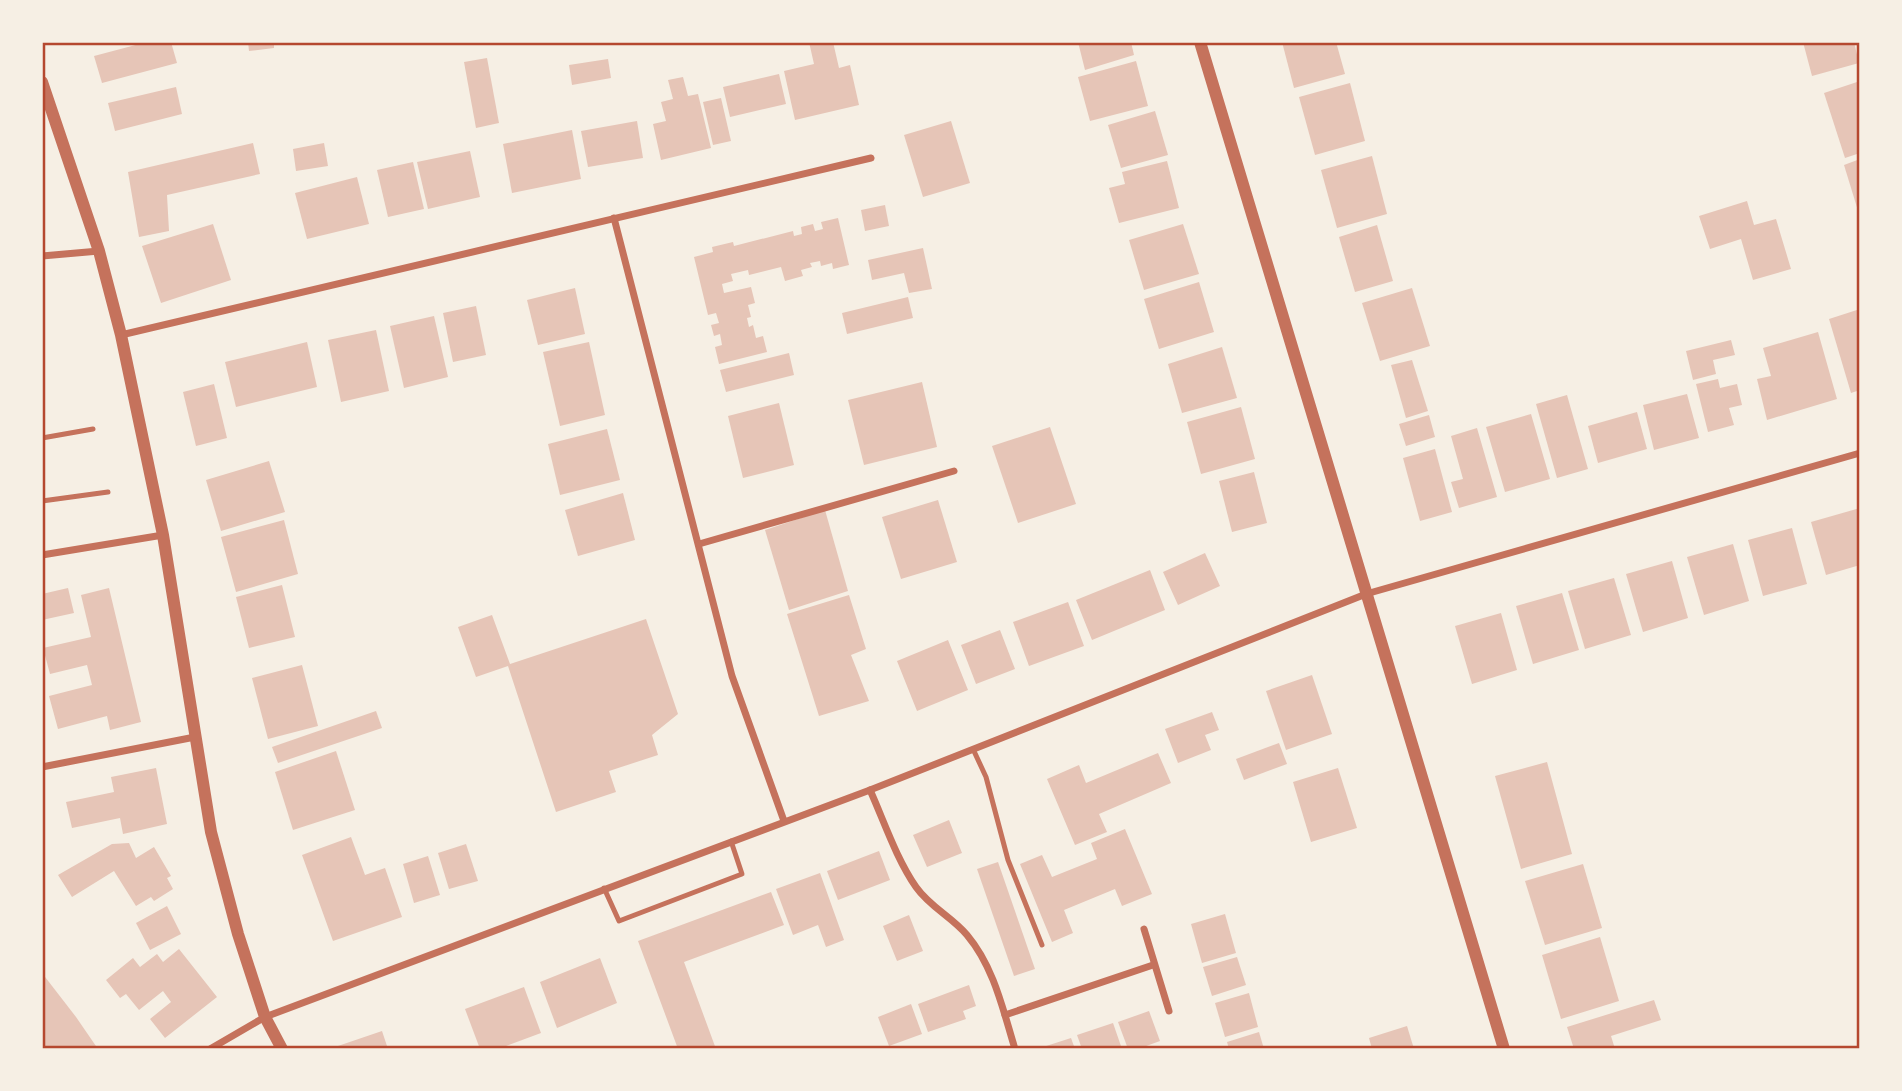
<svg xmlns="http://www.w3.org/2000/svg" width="1902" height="1091" viewBox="0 0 1902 1091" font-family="'Nunito Sans',sans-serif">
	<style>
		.building { fill: #e6c5b7 }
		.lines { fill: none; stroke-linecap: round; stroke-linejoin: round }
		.service { stroke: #c5725c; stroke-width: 5 }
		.minor { stroke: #c5725c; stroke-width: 7 }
		.tertiary { stroke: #c5725c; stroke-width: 12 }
		.neatline { fill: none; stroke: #b5482f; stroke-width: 2.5 }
	</style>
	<rect width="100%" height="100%" fill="#f6efe4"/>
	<g class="building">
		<polygon points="147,42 171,42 177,63 102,83 94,56"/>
		<polygon points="248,42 274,42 274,48 249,51"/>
		<polygon points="809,42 833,42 839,68 850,65 859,105 795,120 784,71 814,64"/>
		<polygon points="1078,42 1131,42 1134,55 1085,70"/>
		<polygon points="1282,42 1336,42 1345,74 1294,88"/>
		<polygon points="1803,42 1854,42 1859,63 1812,76"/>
		<polygon points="487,58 499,123 476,128 464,62"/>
		<polygon points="608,59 611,78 572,85 569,65"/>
		<polygon points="1136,61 1148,106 1090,121 1078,77"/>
		<polygon points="779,74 786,104 730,117 723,87"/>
		<polygon points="683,77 688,96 698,94 711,148 661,160 653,124 666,121 661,102 673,99 668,80"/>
		<polygon points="1860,81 1860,153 1845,158 1824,93"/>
		<polygon points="1350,83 1365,141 1315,155 1299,97"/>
		<polygon points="176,87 182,114 115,131 108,103"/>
		<polygon points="721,98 731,141 713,145 703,102"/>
		<polygon points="1155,111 1168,155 1121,168 1108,125"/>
		<polygon points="637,121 643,158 588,167 581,131"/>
		<polygon points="951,121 970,183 923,197 904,135"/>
		<polygon points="572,130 581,179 512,193 503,144"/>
		<polygon points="253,143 260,174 167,195 169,231 139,237 128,172"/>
		<polygon points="324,143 328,166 296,171 293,149"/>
		<polygon points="470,151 480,197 428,209 417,162"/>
		<polygon points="1372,156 1387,214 1337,228 1321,170"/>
		<polygon points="1860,159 1860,214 1859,214 1844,165"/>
		<polygon points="1167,161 1179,208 1119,223 1109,188 1125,184 1122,172"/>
		<polygon points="413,162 424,209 388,217 377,170"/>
		<polygon points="357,177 369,224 307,239 295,193"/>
		<polygon points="1747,201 1754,225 1776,219 1791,269 1753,280 1741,239 1710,249 1699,216"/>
		<polygon points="885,205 889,226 865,231 861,210"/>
		<polygon points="838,218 849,265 833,269 832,263 821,266 820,261 810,263 812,267 801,270 803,276 785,281 781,267 749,275 748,270 731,274 733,281 722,284 724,293 751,287 755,303 748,305 751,317 747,318 749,327 753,325 756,338 763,336 767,352 719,364 715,347 722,345 720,334 714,336 711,325 719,323 716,313 708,315 694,257 713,252 712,247 733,242 734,246 793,231 794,236 802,234 801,227 813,224 815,231 823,229 821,222"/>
		<polygon points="213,224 231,280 161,303 142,246"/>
		<polygon points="1183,224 1199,274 1144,290 1129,240"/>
		<polygon points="1377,225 1393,281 1355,292 1339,237"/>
		<polygon points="923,248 932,289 909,293 904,273 872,280 868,260"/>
		<polygon points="1199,282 1214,332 1159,349 1144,299"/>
		<polygon points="575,288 585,334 538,345 527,300"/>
		<polygon points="1412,288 1430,346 1380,361 1362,303"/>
		<polygon points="908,297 913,318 847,334 842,313"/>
		<polygon points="476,306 486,355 453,362 443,313"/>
		<polygon points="1860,309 1860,390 1851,393 1829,319"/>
		<polygon points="434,316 448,377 404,388 390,326"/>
		<polygon points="376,330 389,391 341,402 328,340"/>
		<polygon points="1818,332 1837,399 1767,420 1757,379 1771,376 1763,348"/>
		<polygon points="1731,340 1735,355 1713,360 1716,374 1693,380 1686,351"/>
		<polygon points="307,342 317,387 236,407 225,362"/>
		<polygon points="589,342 605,415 560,426 543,352"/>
		<polygon points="1222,347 1237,398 1182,413 1168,364"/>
		<polygon points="789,353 794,375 726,392 720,370"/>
		<polygon points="1412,360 1428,411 1406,418 1391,365"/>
		<polygon points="1718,379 1720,388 1737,384 1742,405 1729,408 1734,425 1708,432 1696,384"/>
		<polygon points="922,382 937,447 864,465 848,400"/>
		<polygon points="214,384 227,438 196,446 183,392"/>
		<polygon points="1687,394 1699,438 1654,450 1643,405"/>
		<polygon points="1567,395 1588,469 1557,478 1536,404"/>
		<polygon points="779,403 794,465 743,478 728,416"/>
		<polygon points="1241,407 1255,459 1201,474 1187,422"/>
		<polygon points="1637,412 1647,449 1598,463 1588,426"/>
		<polygon points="1531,414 1550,479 1505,492 1486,427"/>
		<polygon points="1429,415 1435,437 1406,446 1399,424"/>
		<polygon points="1050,427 1076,504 1018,523 992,446"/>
		<polygon points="1477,428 1497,497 1459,508 1451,482 1463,479 1451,436"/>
		<polygon points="607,429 620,480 560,495 548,444"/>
		<polygon points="1435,449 1452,512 1420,521 1403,458"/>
		<polygon points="269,461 285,512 221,531 206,480"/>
		<polygon points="1254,472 1267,523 1232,532 1219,481"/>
		<polygon points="623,493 635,540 578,556 565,510"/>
		<polygon points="938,500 957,562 901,579 882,517"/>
		<polygon points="1860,508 1860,565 1826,575 1811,522"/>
		<polygon points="825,510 848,591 789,610 765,530"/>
		<polygon points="284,520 298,574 236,592 221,537"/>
		<polygon points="1792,528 1807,584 1763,596 1748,540"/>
		<polygon points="1733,544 1749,601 1704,615 1687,557"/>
		<polygon points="1205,553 1220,586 1178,605 1163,572"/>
		<polygon points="1672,561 1688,618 1643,632 1626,574"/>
		<polygon points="1150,570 1165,610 1092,640 1076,600"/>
		<polygon points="1614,578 1631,635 1585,649 1568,591"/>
		<polygon points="282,585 295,637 249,648 236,597"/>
		<polygon points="68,588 74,613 42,620 42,594"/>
		<polygon points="109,588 141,722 110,730 107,716 58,729 49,696 92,685 87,665 50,674 43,648 91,637 81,595"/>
		<polygon points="1562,593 1579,650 1533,664 1516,606"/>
		<polygon points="849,595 866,649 851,655 869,701 819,716 787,614"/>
		<polygon points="1068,602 1084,646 1029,666 1013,622"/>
		<polygon points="1501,613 1517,670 1472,684 1455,626"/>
		<polygon points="492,615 510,664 646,619 678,714 652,735 658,755 609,771 616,792 556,812 508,666 476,677 458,627"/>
		<polygon points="1000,630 1015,669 976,684 961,645"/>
		<polygon points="948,640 968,690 917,711 897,661"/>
		<polygon points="302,665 318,726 268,739 252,678"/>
		<polygon points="1312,675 1332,734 1286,750 1266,691"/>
		<polygon points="376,711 382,728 278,763 272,747"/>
		<polygon points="1212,712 1219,730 1205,735 1211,750 1178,763 1165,729"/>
		<polygon points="1279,743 1287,764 1244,780 1236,759"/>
		<polygon points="336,751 355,810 293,830 275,772"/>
		<polygon points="1158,753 1171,783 1099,814 1107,832 1075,845 1047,779 1079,765 1086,783"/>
		<polygon points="1547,762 1572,854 1521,869 1495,776"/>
		<polygon points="156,768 167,824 123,834 120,818 72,828 66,802 114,792 111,777"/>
		<polygon points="1338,768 1357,828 1311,842 1293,782"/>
		<polygon points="949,820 962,853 927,867 913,835"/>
		<polygon points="1125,829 1152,894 1122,906 1115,889 1064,910 1073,933 1052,942 1020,864 1042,855 1052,877 1097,859 1091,843"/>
		<polygon points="351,837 365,875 385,868 402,917 333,941 302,855"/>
		<polygon points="129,843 136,858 154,847 171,876 167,878 173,889 154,901 151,897 136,906 114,871 72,897 58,875 112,844"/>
		<polygon points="466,844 478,881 449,889 438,853"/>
		<polygon points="879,851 890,880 838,900 827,871"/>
		<polygon points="428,856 440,895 414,903 403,864"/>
		<polygon points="998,862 1035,969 1014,976 977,869"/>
		<polygon points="1583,864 1602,928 1545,945 1525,881"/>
		<polygon points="820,873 844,940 826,947 818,925 793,935 776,889"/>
		<polygon points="771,892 784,925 684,962 716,1049 678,1049 638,941"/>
		<polygon points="167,906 181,934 150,950 136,923"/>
		<polygon points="1225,914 1236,953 1202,963 1191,924"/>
		<polygon points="909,915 923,951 897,961 883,926"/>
		<polygon points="1600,937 1619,1001 1561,1019 1542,955"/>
		<polygon points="179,949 217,997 165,1038 150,1019 171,1002 163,991 139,1010 126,994 120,998 106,980 133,958 140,967 157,954 163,962"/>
		<polygon points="1237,957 1246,985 1212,996 1203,967"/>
		<polygon points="600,958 617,1003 557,1028 540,982"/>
		<polygon points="42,973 76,1017 98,1049 42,1049"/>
		<polygon points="969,985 976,1006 963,1011 966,1019 928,1032 918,1004"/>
		<polygon points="524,987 541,1033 498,1049 480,1049 465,1009"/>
		<polygon points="1249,993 1258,1027 1225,1037 1215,1003"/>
		<polygon points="1654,1000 1661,1020 1611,1036 1615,1049 1574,1049 1567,1027"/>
		<polygon points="911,1004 922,1034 889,1046 878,1017"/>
		<polygon points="1149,1011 1160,1041 1138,1049 1128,1049 1118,1022"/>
		<polygon points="1113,1023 1122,1049 1082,1049 1077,1035"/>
		<polygon points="1407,1026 1414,1049 1372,1049 1369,1038"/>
		<polygon points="382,1031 388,1049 336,1049 335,1047"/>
		<polygon points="1259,1032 1264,1049 1229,1049 1227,1042"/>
		<polygon points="1071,1038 1075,1049 1040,1049 1040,1048"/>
	</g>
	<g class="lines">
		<g class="service">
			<polyline points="42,438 93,429"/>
			<polyline points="42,501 108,492"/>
			<polyline points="973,749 986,777 1008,860 1042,945"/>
			<polyline points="604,888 619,921 742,874 731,841"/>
		</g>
		<g class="minor">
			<polyline points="614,218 732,676 784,821"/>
			<polyline points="42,256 99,251"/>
			<polyline points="121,335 871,158"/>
			<polyline points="699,544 954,471"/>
			<polyline points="42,555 163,535"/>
			<polyline points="42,767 195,737"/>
			<path d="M870,790c14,31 26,68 46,97 14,20 36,30 51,48 27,32 36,75 48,114"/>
			<polyline points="1144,929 1169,1011"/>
			<polyline points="1005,1015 1153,965"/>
			<polyline points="210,1049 265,1017 870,790 1366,594 1860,453"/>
		</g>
		<g class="tertiary">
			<polyline points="1200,42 1504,1049"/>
			<polyline points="42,82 99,251 121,335 163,535 211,832 238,934 265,1017 282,1049"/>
		</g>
	</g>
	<rect width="1902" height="1091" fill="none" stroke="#f6efe4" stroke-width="88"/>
	<rect x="44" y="44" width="1814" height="1003" class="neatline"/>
</svg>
